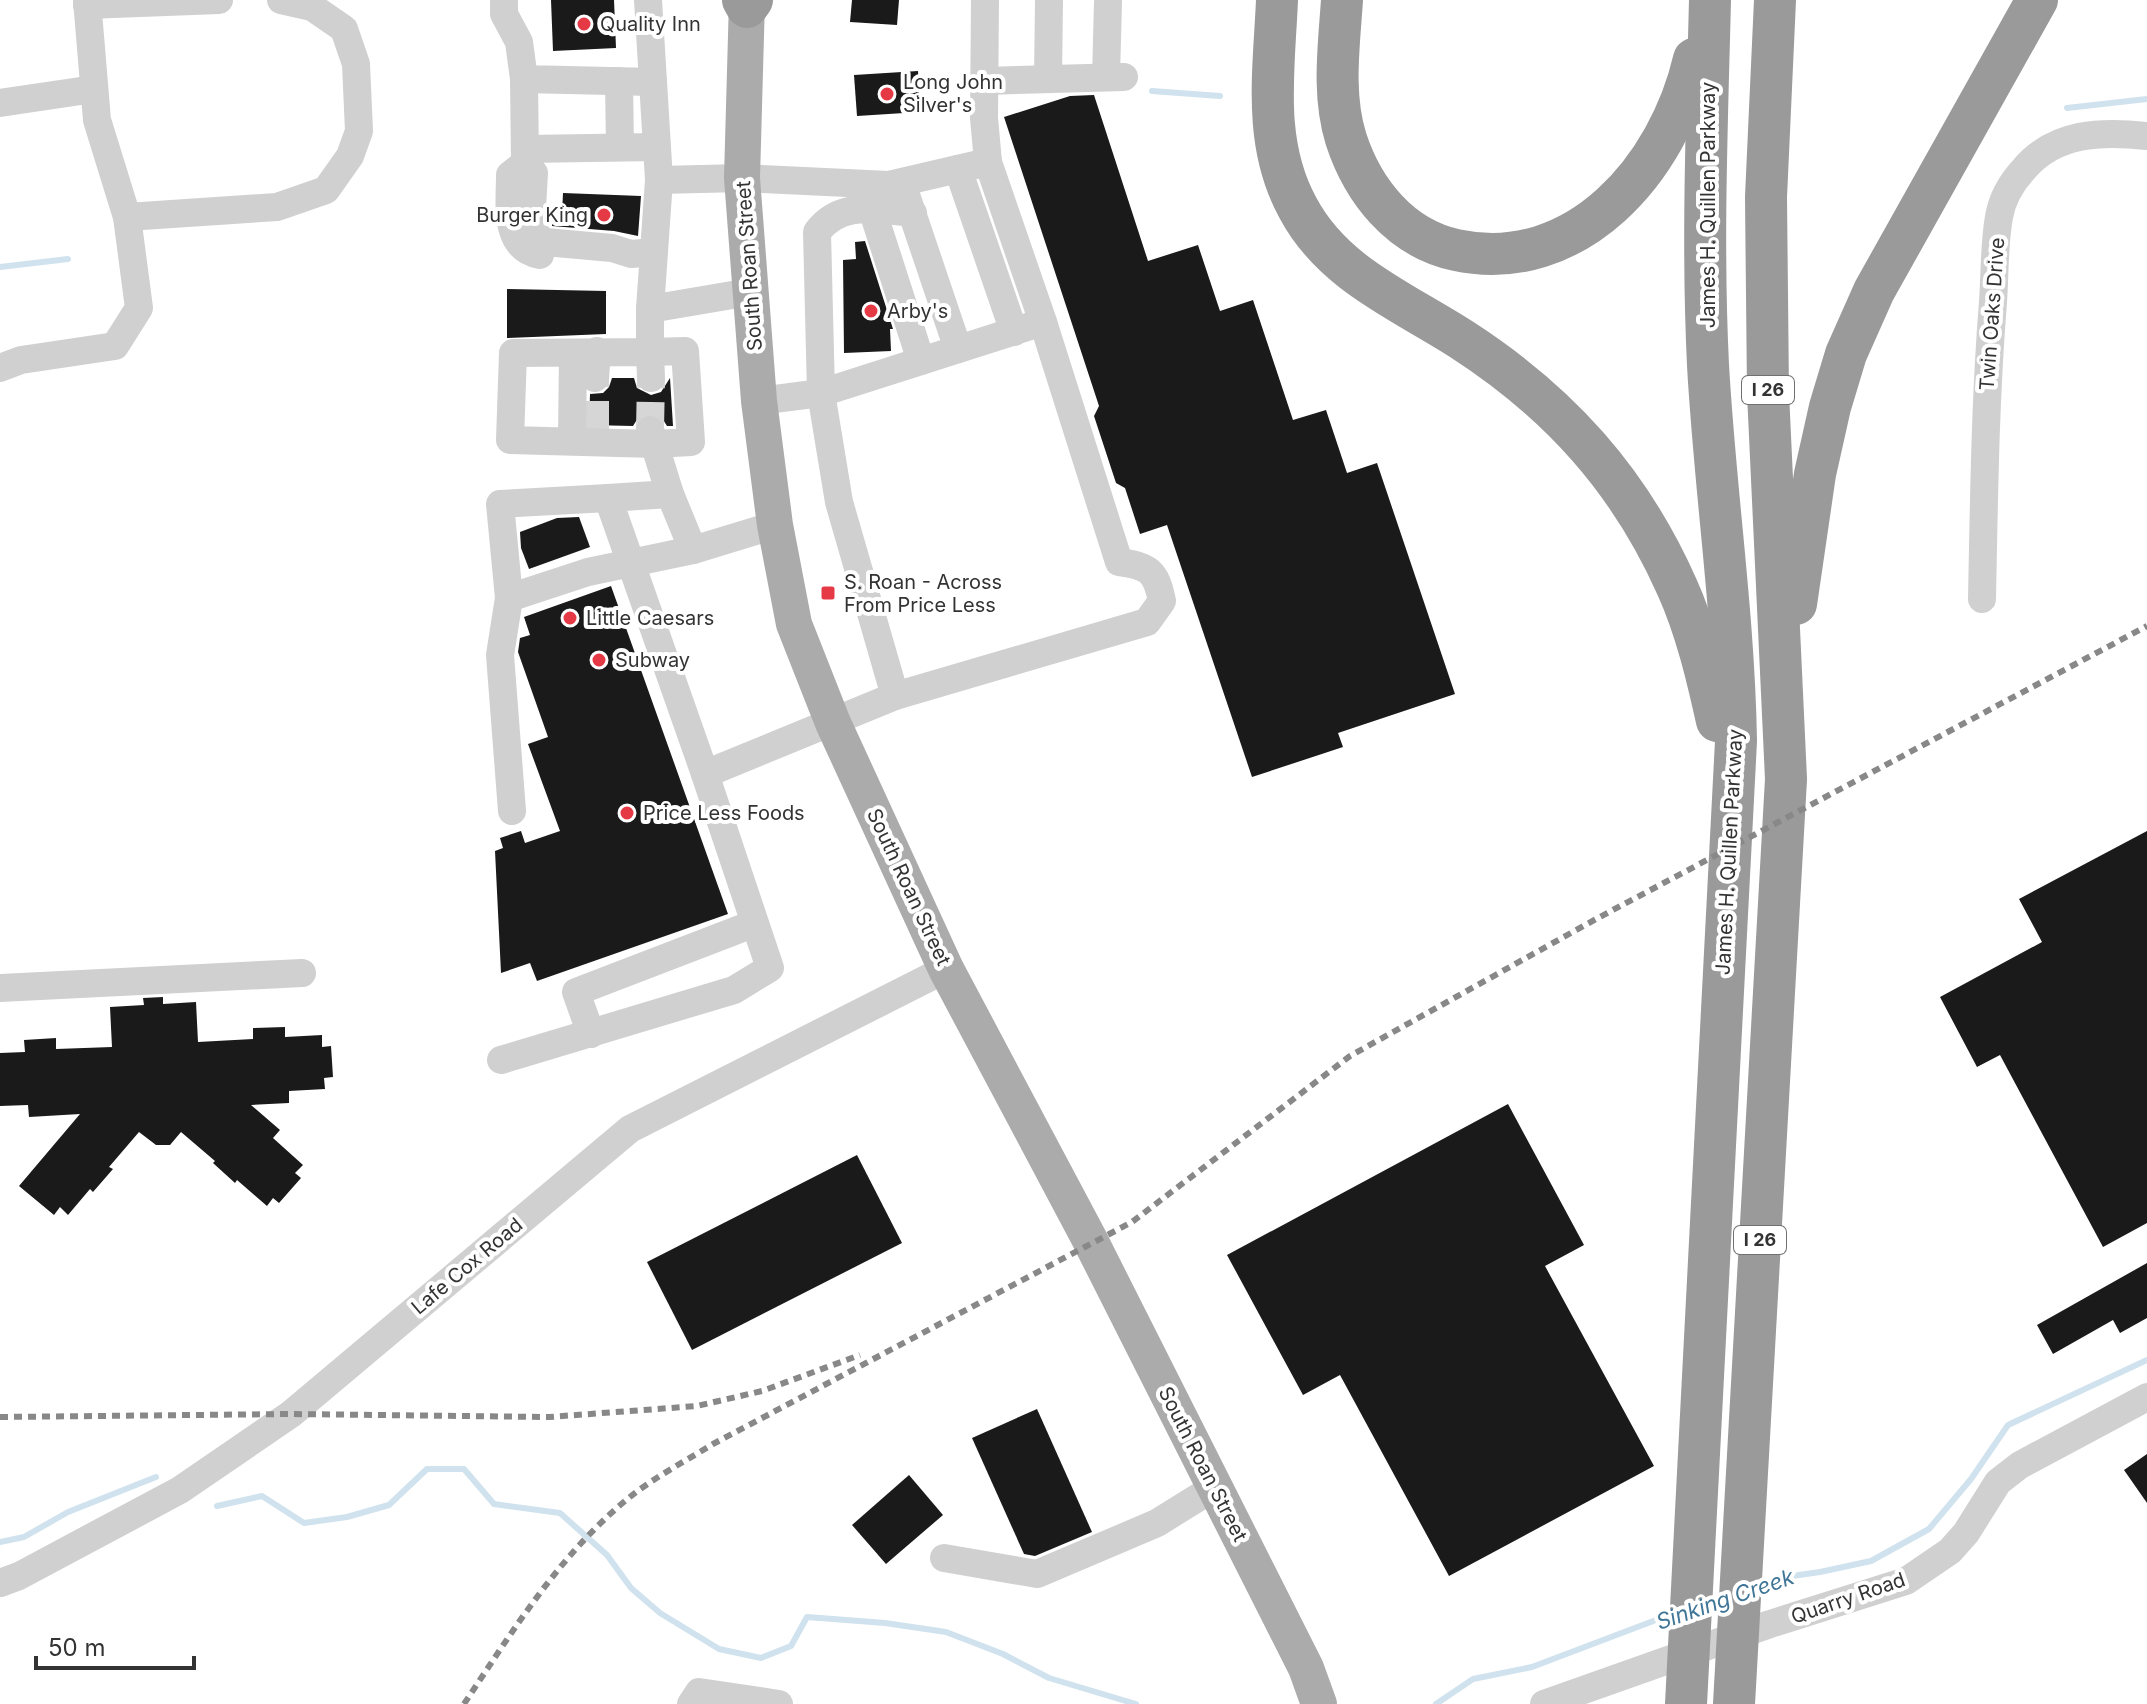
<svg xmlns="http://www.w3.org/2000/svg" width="2147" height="1704" viewBox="0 0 2147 1704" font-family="Inter,sans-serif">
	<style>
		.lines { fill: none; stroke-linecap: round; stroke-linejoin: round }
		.stream { stroke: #cfe2ee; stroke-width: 6 }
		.building { fill: #1a1a1a }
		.minor-tunnel { stroke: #d6d6d6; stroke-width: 28; stroke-dasharray: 28 14; stroke-linecap: butt }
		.minor { stroke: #d0d0d0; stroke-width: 28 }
		.major { stroke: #ababab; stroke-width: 36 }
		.highway { stroke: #9a9a9a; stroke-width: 42 }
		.rail { stroke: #888; stroke-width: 6; stroke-dasharray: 8 6; stroke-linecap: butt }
		.poi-dot { fill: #e63946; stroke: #fff; stroke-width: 3 }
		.labels { text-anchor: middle; stroke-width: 8; stroke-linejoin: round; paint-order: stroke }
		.shield { fill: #fff; stroke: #707070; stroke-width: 2 }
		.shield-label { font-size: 18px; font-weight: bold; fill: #333 }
		.poi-label { font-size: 20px; fill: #333; stroke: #fff; text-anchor: start }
		.street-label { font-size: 20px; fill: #333; stroke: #fff }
		.water-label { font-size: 22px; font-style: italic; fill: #3f7597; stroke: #fff }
	</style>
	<rect width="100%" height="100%" fill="#fff"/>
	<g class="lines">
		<g class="stream">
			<polyline points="1152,91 1220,96"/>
			<polyline points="2067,108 2147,99"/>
			<polyline points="0,267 68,259"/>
			<polyline points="217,1506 262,1496 304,1523 347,1517 389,1505 427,1469 464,1469 494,1504 560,1513 607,1555 631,1588 660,1613 719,1649 761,1658 791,1646 807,1617 885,1623 946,1632 1003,1654 1049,1678 1136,1704"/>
			<polyline points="0,1542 24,1537 68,1512 156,1477"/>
			<polyline points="1756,1585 1778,1578 1820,1572 1871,1561 1929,1529 1971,1479 2008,1425 2147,1360"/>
			<polyline points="1436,1704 1473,1679 1532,1667 1677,1612"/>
		</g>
	</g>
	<g class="building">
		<polygon points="551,0 614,0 616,48 553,51"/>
		<polygon points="852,0 899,0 897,25 850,22"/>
		<polygon points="918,71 920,112 857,116 854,75"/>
		<polygon points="1094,95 1148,261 1198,245 1220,311 1253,300 1293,420 1326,410 1347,473 1377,463 1455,694 1338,733 1343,747 1252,777 1167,525 1140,534 1125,488 1116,483 1094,416 1099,406 1004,117 1070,96"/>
		<polygon points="563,193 641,196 638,236 614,231 552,226 552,214 562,214"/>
		<polygon points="865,241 893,329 890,329 891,351 844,353 843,260 856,259 855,242"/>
		<polygon points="507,289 606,291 606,334 507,338"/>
		<polygon points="612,378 634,378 637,388 651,395 661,392 670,378 673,426 667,426 662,418 653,413 638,418 633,426 589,425 590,394 603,393 609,387"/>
		<polygon points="579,517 590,547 529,569 521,548 520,532 557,518"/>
		<polygon points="611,586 728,914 537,981 530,963 501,973 495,851 503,848 500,838 521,831 525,843 560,831 528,744 548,737 518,652 520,638 530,635 524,617"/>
		<polygon points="2147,831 2147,1223 2103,1247 2000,1055 1977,1067 1940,997 2042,942 2019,899"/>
		<polygon points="163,997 163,1004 196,1002 198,1042 253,1039 253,1028 285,1027 285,1037 322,1035 322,1047 331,1046 333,1077 324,1078 325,1089 289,1091 289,1103 251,1105 280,1130 273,1138 303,1165 295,1173 301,1178 279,1203 273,1198 267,1206 237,1180 235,1183 213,1163 215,1161 181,1132 170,1145 156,1145 139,1132 109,1167 113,1169 93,1192 90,1189 68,1215 60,1207 54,1215 19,1186 80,1114 29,1117 28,1105 0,1106 0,1053 25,1052 24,1040 56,1038 56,1049 112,1047 110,1007 144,1005 143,998"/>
		<polygon points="1508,1104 1584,1245 1545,1266 1654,1466 1449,1576 1340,1375 1303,1395 1227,1255"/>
		<polygon points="857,1155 902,1243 692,1350 647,1262"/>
		<polygon points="2147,1263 2147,1318 2120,1333 2113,1320 2053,1354 2037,1325"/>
		<polygon points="1037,1409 1092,1532 1035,1556 1024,1554 972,1438"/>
		<polygon points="2147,1454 2147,1503 2124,1470"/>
		<polygon points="909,1475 943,1515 886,1564 852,1525"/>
	</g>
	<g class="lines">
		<g class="minor-tunnel">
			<polyline points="595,429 595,378"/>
			<polyline points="650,430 651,378"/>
		</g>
		<g class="minor">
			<polyline points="504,0 504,14 519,42 524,79 653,82"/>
			<polyline points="648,0 659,180 742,178 889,185 988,162"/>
			<polyline points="87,5 219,0"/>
			<polyline points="1106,77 1108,2"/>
			<polyline points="524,79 525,163 534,173 531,225 536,235 545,242 612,248 631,254 654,252"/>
			<polyline points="1048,79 1049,0"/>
			<polyline points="619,81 620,147"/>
			<polyline points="984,81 1124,77"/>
			<polyline points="0,103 94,89"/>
			<polyline points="525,149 657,147"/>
			<path d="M525,163l-15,12c0,29 -7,73 30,80"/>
			<polyline points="958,169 1014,332"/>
			<polyline points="659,180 650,309 750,292"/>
			<polyline points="906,195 958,349"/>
			<polyline points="872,209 921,361"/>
			<polyline points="127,217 277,207 326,190 350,156 359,131 356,64 344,29 312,7 281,0"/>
			<polyline points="650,309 650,352 513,353 510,440 655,444 691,442 685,351 650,352 651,378"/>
			<polyline points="0,368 21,360 115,346 139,308 127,217 97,120 87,0"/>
			<polyline points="595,378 597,351"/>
			<polyline points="759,401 821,393 1043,322"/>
			<polyline points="650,430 670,494 693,550"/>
			<polyline points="572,441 573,353"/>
			<polyline points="509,598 588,572 693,550 775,525"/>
			<path d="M1982,599c2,-99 3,-198 11,-297 2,-28 1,-58 6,-85 3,-18 13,-35 25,-48 31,-37 78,-38 123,-33"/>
			<path d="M895,696l-56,-194 -18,-109 -4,-161c24,-32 60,-22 96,-19"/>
			<path d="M705,774l190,-78 252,-74 15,-21c-6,-30 -13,-35 -43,-39l-76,-240 -55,-160 -4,-44 1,-118"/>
			<polyline points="512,811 500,655 509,598 500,504 608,498"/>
			<polyline points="0,988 302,973"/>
			<polyline points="591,1034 576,992 753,924"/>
			<polyline points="501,1060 734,990 770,968 705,774 608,498 670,494"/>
			<polyline points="944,1558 1037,1574 1157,1523 1215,1487"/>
			<polyline points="0,1583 19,1576 180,1490 291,1414 630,1129 946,969"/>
			<polyline points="691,1704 699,1692 779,1704"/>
			<polyline points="1544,1704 1770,1624 1906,1581 1950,1551 1966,1533 1998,1482 2020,1465 2147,1397"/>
		</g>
		<polyline class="major" points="747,0 742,178 759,401 775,525 794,624 833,723 946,969 1090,1240 1306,1668 1319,1704"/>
		<g class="highway">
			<polyline points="743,0 747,7 752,0"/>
			<path d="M1277,0c-3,71 -15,143 21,208 35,66 104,93 163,131 98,63 169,142 216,248 19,42 30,89 40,134"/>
			<path d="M1342,0c-3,46 -10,94 4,139 17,52 54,99 110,111 121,26 213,-82 238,-191"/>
			<polyline points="1796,604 1815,474 1830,407 1846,354 1874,291 2037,0"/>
			<path d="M1686,1704l50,-963c-2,-126 -21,-250 -28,-376 -6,-122 -1,-243 2,-365"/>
			<polyline points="1734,1704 1786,779 1768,393 1766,197 1775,0"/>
		</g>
		<g class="rail">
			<polyline points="0,1417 291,1414 549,1417 644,1410 697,1406 762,1391 860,1355"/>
			<path d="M464,1704c48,-72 94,-147 161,-203 26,-22 59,-39 88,-57l419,-222 218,-166 246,-137 551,-293"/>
		</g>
	</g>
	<g class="poi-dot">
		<circle cx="584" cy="24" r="8"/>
		<circle cx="887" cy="94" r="8"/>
		<circle cx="604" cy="215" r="8"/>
		<circle cx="871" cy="311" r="8"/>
		<rect x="820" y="585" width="16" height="16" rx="4"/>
		<circle cx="570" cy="618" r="8"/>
		<circle cx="599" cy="660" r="8"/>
		<circle cx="627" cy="813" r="8"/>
	</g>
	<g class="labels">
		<g class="shield">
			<rect x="1742" y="376" width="52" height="28" rx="6"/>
			<rect x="1734" y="1226" width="52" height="28" rx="6"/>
		</g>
		<g class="shield-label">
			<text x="1768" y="396">I 26</text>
			<text x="1760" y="1246">I 26</text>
		</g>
		<g class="poi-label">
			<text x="600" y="31">Quality Inn</text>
			<text x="903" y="89">Long John<tspan x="903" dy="23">Silver's</tspan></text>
			<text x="588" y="222" text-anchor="end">Burger King</text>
			<text x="887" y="318">Arby's</text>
			<text x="844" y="589">S. Roan - Across<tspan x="844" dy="23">From Price Less</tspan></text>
			<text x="586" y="625">Little Caesars</text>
			<text x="615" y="667">Subway</text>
			<text x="643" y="820">Price Less Foods</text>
		</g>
		<g class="street-label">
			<text transform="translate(1708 205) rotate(-90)" y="7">James H. Quillen Parkway</text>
			<text transform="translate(749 266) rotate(-94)" y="7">South Roan Street</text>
			<text transform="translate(1992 314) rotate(-86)" y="7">Twin Oaks Drive</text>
			<text transform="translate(1729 852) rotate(-87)" y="7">James H. Quillen Parkway</text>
			<text transform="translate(909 887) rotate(65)" y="7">South Roan Street</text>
			<text transform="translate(467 1266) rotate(-40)" y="7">Lafe Cox Road</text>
			<text transform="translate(1203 1464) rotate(63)" y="7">South Roan Street</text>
			<text transform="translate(1848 1598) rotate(-19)" y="7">Quarry Road</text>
		</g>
		<g class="water-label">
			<text transform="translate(1725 1599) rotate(-19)" y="8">Sinking Creek</text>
		</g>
	</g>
	<path d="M36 1656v12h158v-12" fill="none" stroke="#333333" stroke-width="4"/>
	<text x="48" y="1656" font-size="24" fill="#333333" stroke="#ffffff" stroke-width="6" paint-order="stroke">50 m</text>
</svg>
